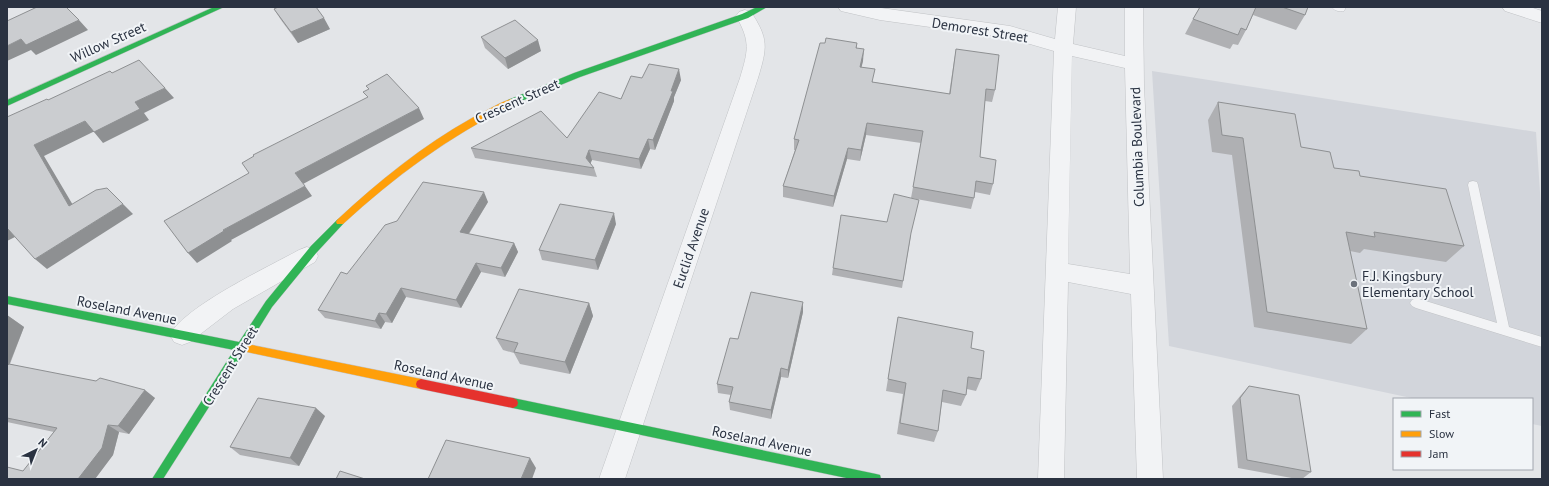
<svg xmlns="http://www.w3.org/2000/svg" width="1549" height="486" viewBox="0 0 1549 486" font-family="'PT Sans',sans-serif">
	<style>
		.built { fill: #d2d5db }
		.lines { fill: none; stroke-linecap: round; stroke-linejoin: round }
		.lane-casing { stroke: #c1c3c6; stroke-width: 1 }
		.street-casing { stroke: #c1c3c6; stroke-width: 1 }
		.fast-casing { stroke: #c1c3c6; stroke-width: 1 }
		.slow-casing { stroke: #c1c3c6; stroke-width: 1 }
		.jam-casing { stroke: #c1c3c6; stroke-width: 1 }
		.lane { fill: #f2f3f5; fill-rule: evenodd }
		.street { fill: #f2f3f5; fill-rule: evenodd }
		.fast { fill: #30b455; fill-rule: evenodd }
		.slow { fill: #ff9f0a; fill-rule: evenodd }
		.jam { fill: #e5322d; fill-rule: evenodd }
		.wall { fill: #afb0b3 }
		.shaded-wall { fill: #8e9092 }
		.building { fill: #cbcdd0; stroke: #8e9092 }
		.poi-dot { fill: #6b717b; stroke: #f1f4f7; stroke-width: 1.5 }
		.labels { text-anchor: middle; stroke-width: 4; stroke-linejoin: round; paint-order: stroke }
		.street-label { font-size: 14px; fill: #2a3241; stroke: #f1f4f7 }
		.poi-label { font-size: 14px; fill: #2a3241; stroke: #f1f4f7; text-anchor: start }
	</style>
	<rect width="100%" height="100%" fill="#e3e5e8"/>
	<polygon class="built" points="1152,71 1536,132 1542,222 1542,426 1532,424 1532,399 1416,399 1169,346"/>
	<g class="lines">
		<defs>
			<g id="lane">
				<path d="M1332,7h14l-2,4c-4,1 -10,0 -12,-4z"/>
				<polygon points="1473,181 1477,182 1478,185 1509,327 1542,337 1542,347 1416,308 1412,306 1410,303 1412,300 1416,298 1497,323 1468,185 1469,182"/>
			</g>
			<g id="street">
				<path d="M838,7h36l136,19 45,13 3,-32h18l-3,37 52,12v-49h18l1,79 19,393h-26l-6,-185 -63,-12 -4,197h-26l16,-428 -45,-13 -129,-18 -39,-9zM1072,56l53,12 5,206 -62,-10z"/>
				<polygon points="1502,7 1530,7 1542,11 1542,23 1505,11"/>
				<path d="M745,10l6,2c18,27 16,36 7,66l-133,401h-26l141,-401c8,-27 11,-36 -4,-62l3,-4z"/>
				<path d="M307,247l8,3 3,6 -3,6 -82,47 -43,33 -8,3 -8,-3 -4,-7c13,-28 100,-69 129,-85z"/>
			</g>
			<g id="fast">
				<polygon points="214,7 224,7 7,106 7,100"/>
				<polygon points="757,7 767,7 748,18 580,77 514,104 511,105 507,102 508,100 574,73 742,14"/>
				<polygon points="340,218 343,220 344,222 343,224 317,252 272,307 249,344 252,348 250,351 244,352 163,479 152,479 234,350 7,304 7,296 239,342 266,301 311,246 337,220"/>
				<polygon points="513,398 876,474 880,475 881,479 851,479 513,408 509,406 508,403 509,400"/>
			</g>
			<g id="slow">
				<path d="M511,99l3,1 1,2 -1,2c-64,32 -119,72 -171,120h-6l-1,-2 1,-2c42,-39 85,-74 135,-102 13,-6 26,-15 39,-19z"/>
				<polygon points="247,344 421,379 425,381 426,384 425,387 421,389 247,352 244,351 242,348 244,345"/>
			</g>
			<polygon id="jam" points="421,379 513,398 517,400 518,403 517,406 513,408 421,389 417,387 416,384 417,381"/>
		</defs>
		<use href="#lane" class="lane-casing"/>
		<use href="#street" class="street-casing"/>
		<use href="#fast" class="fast-casing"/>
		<use href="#slow" class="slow-casing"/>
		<use href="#jam" class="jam-casing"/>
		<use href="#lane" class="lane"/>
		<use href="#street" class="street"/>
		<use href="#fast" class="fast"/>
		<use href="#slow" class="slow"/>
		<use href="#jam" class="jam"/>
	</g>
	<g class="wall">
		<polygon points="1200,7 1308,7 1305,15 1296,30 1253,15 1246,30 1238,45 1233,44 1230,49 1185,34 1193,19"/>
		<polygon points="274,9 330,29 298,43 281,20"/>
		<polygon points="481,37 541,51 508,69 485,48"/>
		<polygon points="825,43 857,43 857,48 863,61 861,67 873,82 949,94 954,61 956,49 995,90 992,102 985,101 980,157 993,184 990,195 975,192 974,198 971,209 911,198 921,143 866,135 860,161 847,159 833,207 783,197 783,186 795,150 794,150 794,139"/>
		<polygon points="642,78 681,80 674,97 674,101 655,150 650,149 641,169 592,160 590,163 594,168 597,177 475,158 471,148 567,138 621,99"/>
		<polygon points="1218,102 1301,147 1334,168 1360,176 1464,246 1446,262 1364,249 1360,253 1350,251 1367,329 1351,344 1254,327 1232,155 1212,152 1208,120"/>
		<polygon points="488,202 469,234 514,243 518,252 505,277 481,272 461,308 406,297 392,323 385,322 381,329 325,318 318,310 347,274"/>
		<polygon points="616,224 598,270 542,260 539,250"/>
		<polygon points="911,235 902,288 832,275 833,268"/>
		<polygon points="589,303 593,316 570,374 520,364 514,353 503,350 496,338"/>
		<polygon points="803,312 788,378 781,377 771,419 730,410 729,402 731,395 718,393 717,384 738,339"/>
		<polygon points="7,315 24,327 10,364 155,398 129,434 119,432 113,455 95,479 7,479 23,471 54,432 7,422"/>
		<polygon points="898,317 971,348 981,379 976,391 967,389 966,395 961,406 942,402 938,431 934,442 897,434 903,394 886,391 896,330"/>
		<polygon points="1249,386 1311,472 1302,479 1297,479 1238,468 1232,406 1241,395"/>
		<polygon points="325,416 299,466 240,455 230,447"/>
	</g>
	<g class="shaded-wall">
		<polygon points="324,18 330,29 298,43 291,32"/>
		<polygon points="79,20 88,30 36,55 31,50 7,61 7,46 21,39"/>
		<polygon points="538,40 541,51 508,69 505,58"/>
		<polygon points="864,49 863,61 859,78 860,67"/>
		<polygon points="679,69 681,80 674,97 674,101 655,150 653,140 671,91"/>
		<polygon points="165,88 174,98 144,113 149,120 103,143 94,132 135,102"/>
		<polygon points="419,108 424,119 303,184 295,173"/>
		<polygon points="85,121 95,131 44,156 80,217 69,206 34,145"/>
		<polygon points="867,123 866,135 860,161 861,150"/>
		<polygon points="648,139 650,149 641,169 639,159"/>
		<polygon points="848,148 847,159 833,207 834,196"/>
		<polygon points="589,150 592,160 589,167 586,158"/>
		<polygon points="305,186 312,196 231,240 232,241 197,263 188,253 223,230"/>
		<polygon points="484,192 488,202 464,241 460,232"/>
		<polygon points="123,204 133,214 47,269 35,259"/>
		<polygon points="614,213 616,224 598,270 595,260"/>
		<polygon points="7,228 17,236 7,241"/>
		<polygon points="514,243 518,252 505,277 501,268"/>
		<polygon points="476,263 481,272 461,308 456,300"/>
		<polygon points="401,288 406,297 392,323 386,314"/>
		<polygon points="803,302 803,312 788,378 788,370"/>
		<polygon points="589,303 593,316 570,374 565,362"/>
		<polygon points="379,313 385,322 381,329 375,321"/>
		<polygon points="7,315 24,327 7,370"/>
		<polygon points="781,368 781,377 771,419 771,410"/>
		<polygon points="145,390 155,398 129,434 118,426"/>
		<polygon points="316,408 325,416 299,466 290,458"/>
		<polygon points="108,425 119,432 113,455 95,479 78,479"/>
		<polygon points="530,458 536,468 532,479 521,479"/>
	</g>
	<g class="building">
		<polygon points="37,7 66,7 79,20 26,45 21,39 7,46 7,21"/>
		<polygon points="278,7 316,7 324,18 291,32 274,9"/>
		<polygon points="1200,7 1256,7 1246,30 1241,28 1238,35 1193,19"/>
		<polygon points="1282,7 1308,7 1305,15"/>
		<polygon points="515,20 538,40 505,58 481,37"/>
		<polygon points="826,38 857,43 856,48 864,49 860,67 875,69 872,82 950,94 956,49 999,55 995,90 986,89 980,157 996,160 993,184 976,181 974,198 913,187 923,131 867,123 861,150 848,148 834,196 783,186 799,140 794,139 820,43 825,43"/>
		<polygon points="139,60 165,88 135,102 140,109 94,132 85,121 34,145 69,206 96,190 107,188 123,204 35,259 7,228 7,117 47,99 48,100 110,71 112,73"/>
		<polygon points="649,64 679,69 671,91 673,91 653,140 648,139 639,159 589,150 586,158 594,168 471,148 541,111 567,138 599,92 621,99 631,76 642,78"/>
		<polygon points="387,74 419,108 295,173 305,186 223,230 224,231 188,253 164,221 249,173 242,163 254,156 253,155 368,97 363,92 369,89 366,86"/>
		<polygon points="1218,102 1295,114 1301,147 1330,152 1334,168 1359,171 1360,176 1446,189 1464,246 1374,232 1375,237 1346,232 1367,329 1267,312 1243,138 1222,135"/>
		<polygon points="423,182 484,192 460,232 514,243 501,268 476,263 456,300 401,288 386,314 379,313 375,321 318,310 341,272 347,274 385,225 397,221"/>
		<polygon points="894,194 919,200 911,233 903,281 833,268 841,215 887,222"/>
		<polygon points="560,204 614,213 595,260 539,250"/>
		<polygon points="519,289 589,303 565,362 514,352 518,343 496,338"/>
		<polygon points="751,292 803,302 788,370 781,368 771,410 729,402 733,387 717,384 730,338 738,339"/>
		<polygon points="898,317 973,332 971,348 984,351 981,379 968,377 966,395 943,390 938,431 900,423 906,383 888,379"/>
		<polygon points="9,364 96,381 100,378 145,390 118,426 108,425 102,448 78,479 7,479 7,467 23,471 57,428 7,418 7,366"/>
		<polygon points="1249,386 1299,395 1311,472 1247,460 1240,398"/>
		<polygon points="258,398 316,408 290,458 230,447"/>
		<polygon points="446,440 530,458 521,479 428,479"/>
		<polygon points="340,471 365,479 336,479"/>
	</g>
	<circle class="poi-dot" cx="1354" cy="284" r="4"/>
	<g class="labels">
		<g class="street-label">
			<text transform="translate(980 30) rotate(9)" y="5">Demorest Street</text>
			<text transform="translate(108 42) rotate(-24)" y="5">Willow Street</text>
			<text transform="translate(517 101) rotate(-24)" y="5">Crescent Street</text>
			<text transform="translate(1137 147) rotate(-92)" y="5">Columbia Boulevard</text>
			<text transform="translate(691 248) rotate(-71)" y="5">Euclid Avenue</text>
			<text transform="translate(127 310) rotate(11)" y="5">Roseland Avenue</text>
			<text transform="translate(230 366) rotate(-58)" y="5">Crescent Street</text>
			<text transform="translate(444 375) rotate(12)" y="5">Roseland Avenue</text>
			<text transform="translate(762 441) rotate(12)" y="5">Roseland Avenue</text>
		</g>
		<g class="poi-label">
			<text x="1362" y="281">F.J. Kingsbury<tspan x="1362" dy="16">Elementary School</tspan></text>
		</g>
	</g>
	<rect width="1549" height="486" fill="none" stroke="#2a3241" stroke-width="16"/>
	<rect x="1393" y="398" width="140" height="72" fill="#f1f4f7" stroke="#a1a6ae"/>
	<rect x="1401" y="411" width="20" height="6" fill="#30b455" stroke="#a1a6ae"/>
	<text x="1429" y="418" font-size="12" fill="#2a3241">Fast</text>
	<rect x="1401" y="431" width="20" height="6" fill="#ff9f0a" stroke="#a1a6ae"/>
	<text x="1429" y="438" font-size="12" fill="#2a3241">Slow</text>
	<rect x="1401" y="451" width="20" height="6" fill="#e5322d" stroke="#a1a6ae"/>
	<text x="1429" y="458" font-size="12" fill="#2a3241">Jam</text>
	<g transform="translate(36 450) rotate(43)" stroke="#f1f4f7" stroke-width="3" paint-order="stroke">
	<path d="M0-3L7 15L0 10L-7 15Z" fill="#2a3241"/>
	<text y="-6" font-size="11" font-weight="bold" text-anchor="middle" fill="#2a3241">N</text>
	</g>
</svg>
